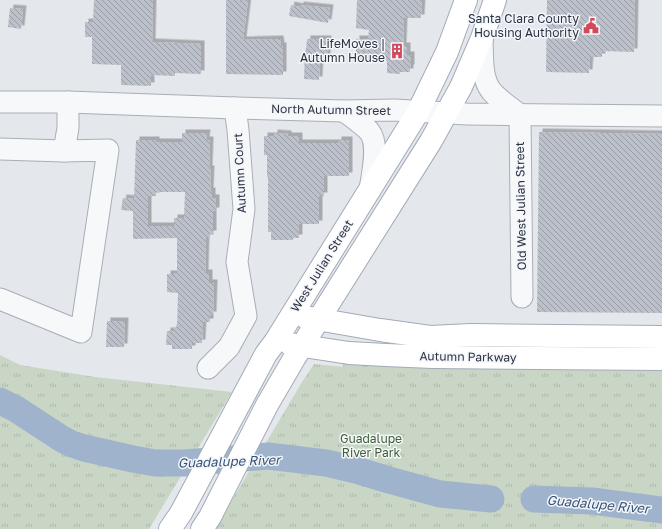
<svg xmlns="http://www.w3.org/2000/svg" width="662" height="529" viewBox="0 0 662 529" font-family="'Golos Text',sans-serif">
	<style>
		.park { fill: url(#park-tufts) }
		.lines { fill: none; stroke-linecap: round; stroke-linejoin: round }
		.river { stroke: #9fb4cc; stroke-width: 27 }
		.building { fill: url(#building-back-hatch); fill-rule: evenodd; filter: url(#shadow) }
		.minor-casing { stroke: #a9aeb7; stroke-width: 23 }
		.major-casing { stroke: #a3abb8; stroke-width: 24 }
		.minor { stroke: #f7f8fa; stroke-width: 21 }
		.major { stroke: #fff; stroke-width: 22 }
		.labels { text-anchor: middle; stroke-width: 3; stroke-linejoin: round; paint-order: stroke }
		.poi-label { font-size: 12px; fill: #2b3445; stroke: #f4f6f9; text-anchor: end }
		.street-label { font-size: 12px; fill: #2b3445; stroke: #f4f6f9 }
		.park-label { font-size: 12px; fill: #3f6138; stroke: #f4f6f9 }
		.water-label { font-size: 13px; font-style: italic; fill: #34527a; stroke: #f4f6f9 }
	</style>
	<defs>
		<pattern id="park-tufts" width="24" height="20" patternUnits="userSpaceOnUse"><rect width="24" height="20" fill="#c9d6c5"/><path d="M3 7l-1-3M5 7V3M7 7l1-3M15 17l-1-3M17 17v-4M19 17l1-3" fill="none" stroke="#adb8ab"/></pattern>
		<pattern id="building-back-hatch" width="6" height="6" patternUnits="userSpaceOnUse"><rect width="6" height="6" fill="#bbc0ca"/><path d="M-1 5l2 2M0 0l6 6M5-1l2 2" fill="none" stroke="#989da6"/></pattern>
		<filter id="shadow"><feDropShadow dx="3.5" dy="-3.5" stdDeviation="0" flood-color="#0004"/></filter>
	</defs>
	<rect width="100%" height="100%" fill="#e4e7ec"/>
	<g class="park">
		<polygon points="0,355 20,365 95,377 232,392 149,529 0,529"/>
		<polygon points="344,361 662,370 662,529 215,529 302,382 314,364 343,367"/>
	</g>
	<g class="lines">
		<g class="river">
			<polyline points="0,401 16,409 62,439 72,444 84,448 133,459 155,463 185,463 268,456 326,463 356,470 389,480 440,494 491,499"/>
			<polyline points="534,499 592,501 662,510"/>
		</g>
	</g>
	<g class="building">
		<polygon points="94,0 153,0 152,42 201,44 201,74 175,73 175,76 151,75 151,86 121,85 121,65 92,64 92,37 85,37 85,22 93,22"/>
		<polygon points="226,0 248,0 243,40 280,39 281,46 283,46 283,75 226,74"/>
		<polygon points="357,0 422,0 421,18 404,18 403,46 407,46 407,55 411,55 411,68 410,68 410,72 400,72 400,74 387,73 387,61 356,60 356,39 368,39 369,30 356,28"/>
		<polygon points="547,0 635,0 634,52 602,51 602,57 590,57 589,73 546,72"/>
		<polygon points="291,5 300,7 300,5 330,8 328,23 289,16"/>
		<polygon points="10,8 23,9 21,29 8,27"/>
		<polygon points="307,39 328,39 327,58 320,58 319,80 304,79 305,50 306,50"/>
		<polygon points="539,132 662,134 662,313 537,312"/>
		<path d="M182,133h25l-1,7h4l-1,29h2l-1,22h2v7h4v13h-3v23h-3v4h-4l-1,35h4v10h5l-1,32h-3v7h-7l-1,21h-10v6h-20v-4h-6l1,-14h6v-3h4l1,-35 -11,-1v-18h7v-1h3v-35l-44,1v-28l-12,-1 2,-12 11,1 2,-59h20v2h26zM156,192h29l-1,26h-10v8h-26v-30h8z"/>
		<polygon points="274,133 288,134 288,136 299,136 299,143 338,143 338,140 349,140 349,176 324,176 324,196 319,196 319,224 299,224 299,238 293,238 293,240 271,240 271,232 268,232 268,177 267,177 267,155 264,155 264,136 274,136"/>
		<polygon points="107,321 125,321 124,347 106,347"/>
	</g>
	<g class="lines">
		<defs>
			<g id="minor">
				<path d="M482,38c1,18 -2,44 13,57 7,7 16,13 25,20"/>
				<polyline points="0,102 68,102 235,108 344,111 394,110 467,114 662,116"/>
				<path d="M344,111c8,6 18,13 25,20 11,13 3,43 1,59"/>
				<polyline points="520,115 522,297"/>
				<polyline points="0,149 64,151"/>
				<polyline points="0,299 81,332 108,150 64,151 68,128 68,102"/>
				<polyline points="208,368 229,347 246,316 237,262 244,209 238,130 235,108"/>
			</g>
			<g id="major">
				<polyline points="305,317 380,330 430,337 471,335 662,337"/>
				<polyline points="290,344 349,353 386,355 433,357 662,359"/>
				<polyline points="170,529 181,513 266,354 275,342 418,112 447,52 466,0"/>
				<polyline points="202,529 210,517 267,405 295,357 431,141 461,87 482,38 495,0"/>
			</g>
		</defs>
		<use href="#minor" class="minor-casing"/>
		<use href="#major" class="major-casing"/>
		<use href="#minor" class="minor"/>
		<use href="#major" class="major"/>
	</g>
	<defs>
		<symbol id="civic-bare" viewBox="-9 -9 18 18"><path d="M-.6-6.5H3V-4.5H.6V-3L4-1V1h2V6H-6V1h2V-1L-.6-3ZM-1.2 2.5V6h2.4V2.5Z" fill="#d1495b" stroke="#f4f6f9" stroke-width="2.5" paint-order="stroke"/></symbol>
		<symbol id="building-bare" viewBox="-9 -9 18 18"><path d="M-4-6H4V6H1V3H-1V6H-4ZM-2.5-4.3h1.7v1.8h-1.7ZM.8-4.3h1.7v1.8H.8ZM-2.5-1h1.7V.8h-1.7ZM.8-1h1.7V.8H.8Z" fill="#d1495b" stroke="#f4f6f9" stroke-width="2.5" paint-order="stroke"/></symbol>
	</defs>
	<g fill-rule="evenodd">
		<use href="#civic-bare" x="580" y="15" width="22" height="22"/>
		<use href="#building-bare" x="386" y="40" width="22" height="22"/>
	</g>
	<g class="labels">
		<g class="poi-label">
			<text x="579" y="23">Santa Clara County<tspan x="579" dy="14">Housing Authority</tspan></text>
			<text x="385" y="48">LifeMoves |<tspan x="385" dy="14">Autumn House</tspan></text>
		</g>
		<g class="street-label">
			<text transform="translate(331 110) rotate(1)" y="4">North Autumn Street</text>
			<text transform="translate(240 173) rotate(-93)" y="4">Autumn Court</text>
			<text transform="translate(521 206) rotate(-91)" y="4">Old West Julian Street</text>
			<text transform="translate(322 266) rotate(-58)" y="4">West Julian Street</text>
			<text transform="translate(468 357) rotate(1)" y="4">Autumn Parkway</text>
		</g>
		<g class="park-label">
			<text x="371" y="443">Guadalupe<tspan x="371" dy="14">River Park</tspan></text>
		</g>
		<g class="water-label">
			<text transform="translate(229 461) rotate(-2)" y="5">Guadalupe River</text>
			<text transform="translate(598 504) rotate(5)" y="5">Guadalupe River</text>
		</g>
	</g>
</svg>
